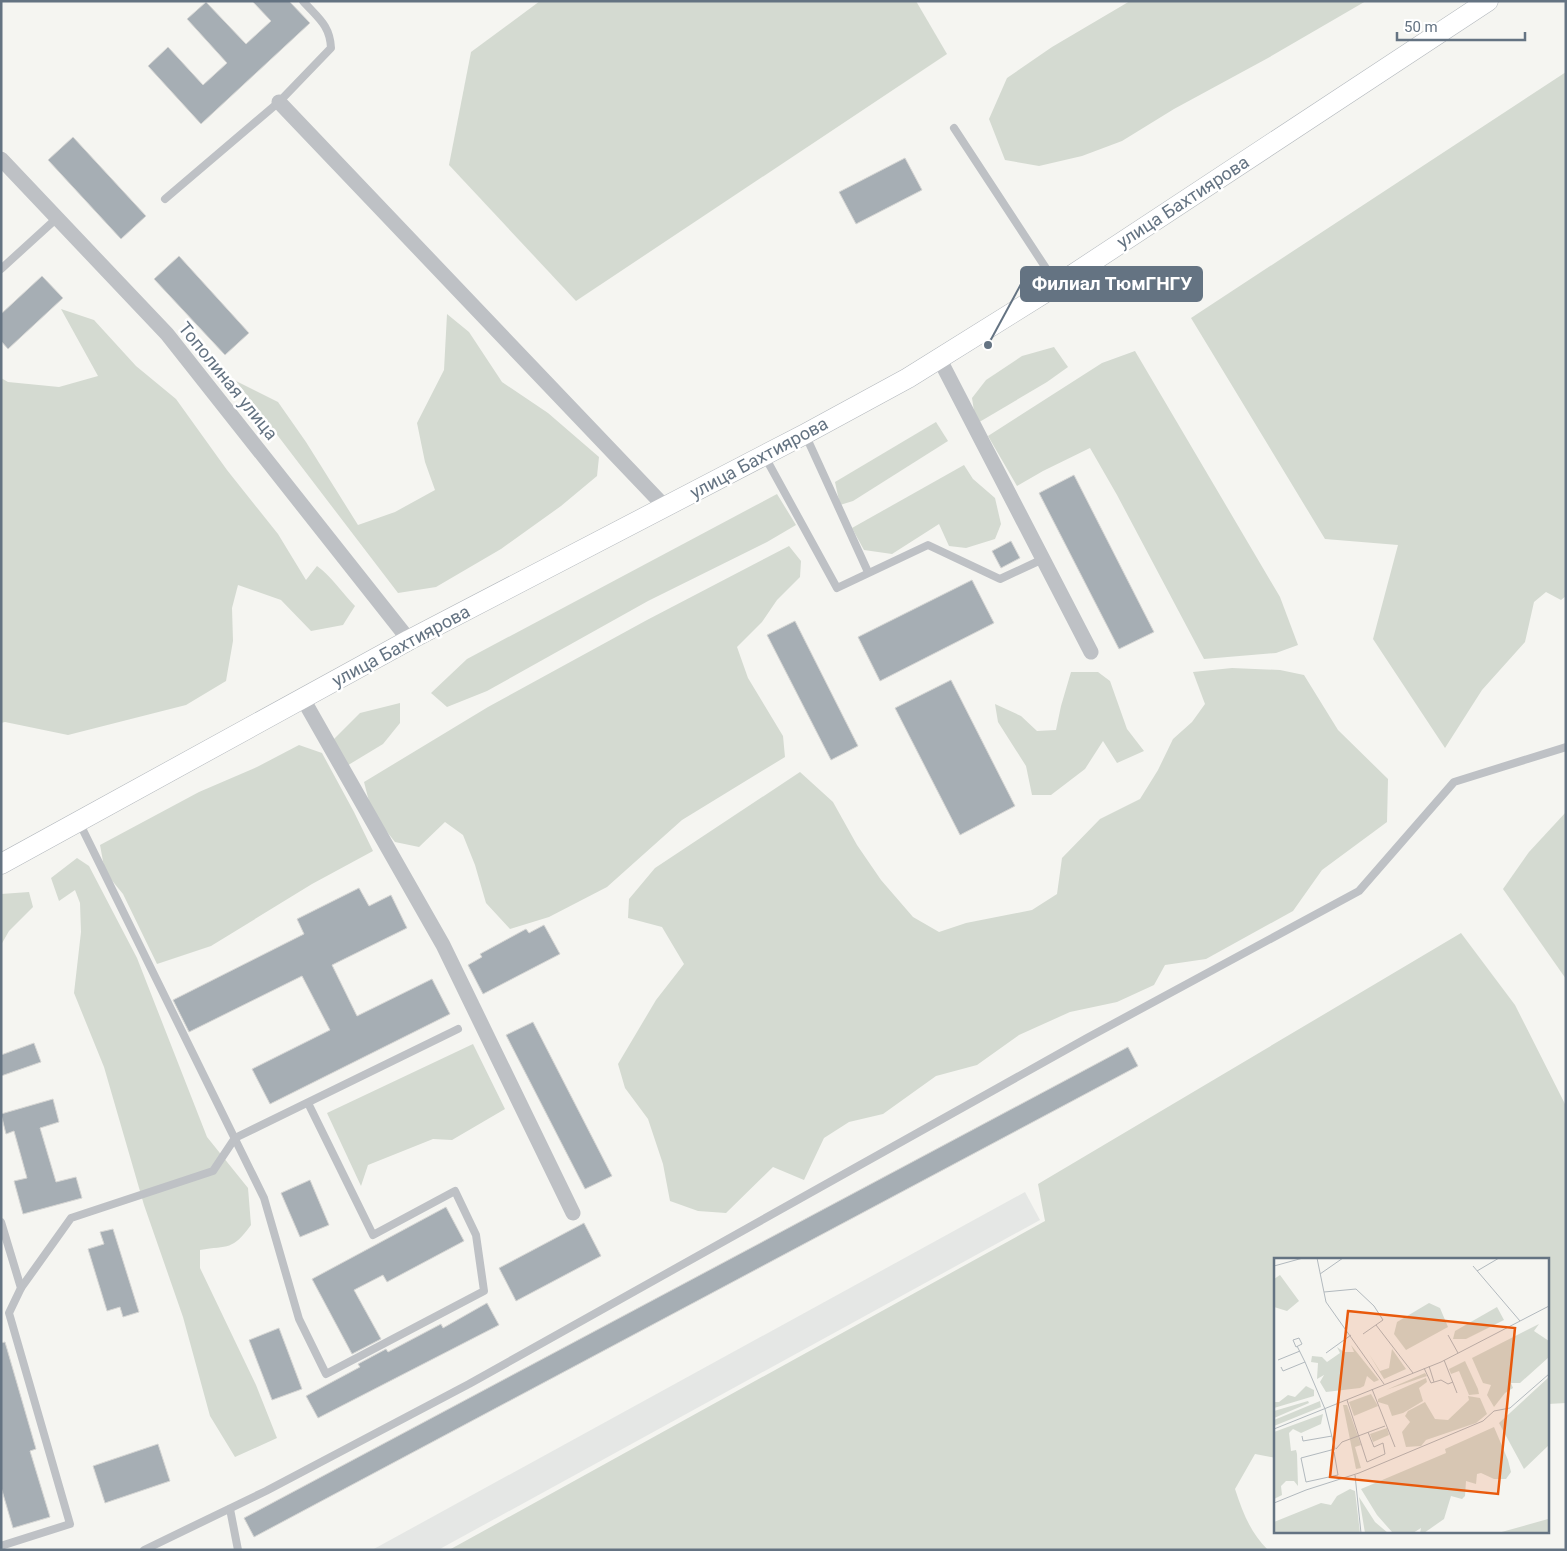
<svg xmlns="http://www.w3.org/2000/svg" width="1567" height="1551" viewBox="0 0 1567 1551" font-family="Roboto,sans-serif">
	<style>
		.built { fill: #e5e7e5 }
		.green { fill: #d4dad1 }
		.building { fill: #a6aeb4; stroke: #d6d6d4 }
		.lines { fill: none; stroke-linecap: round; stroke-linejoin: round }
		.secondary-casing { stroke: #b2b7bc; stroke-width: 21 }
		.lane { stroke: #bec1c5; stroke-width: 8 }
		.street { stroke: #bec1c5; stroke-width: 15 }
		.secondary { stroke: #fff; stroke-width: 20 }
		.labels { text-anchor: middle; stroke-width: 5; stroke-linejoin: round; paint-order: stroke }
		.street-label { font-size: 18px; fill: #647382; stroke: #fff }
		.inset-road { fill: none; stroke: #b2b9be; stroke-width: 1 }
		.view { fill: #e8590c; fill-opacity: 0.15; stroke: #e8590c; stroke-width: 2.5 }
		.inset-edge { fill: none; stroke: #647382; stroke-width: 2.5 }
		.leader { fill: none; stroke: #647382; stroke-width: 2 }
		.callout-dot { fill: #647382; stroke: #fff; stroke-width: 2 }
		.callout { fill: #647382; stroke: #647382; stroke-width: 2 }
		.callout-label { font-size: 19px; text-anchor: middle; font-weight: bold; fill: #fff }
	</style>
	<rect width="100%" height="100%" fill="#f5f5f1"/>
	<polygon class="built" points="1025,1192 1040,1220 438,1550 372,1550"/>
	<g class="green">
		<polygon points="540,1 916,1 947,54 576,301 449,165 471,52"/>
		<polygon points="1130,1 1366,1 1268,58 1174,109 1122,141 1082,156 1039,166 1005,160 989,119 1007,78 1052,47"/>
		<polygon points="1566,72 1566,596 1561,600 1546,592 1534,602 1525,642 1482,690 1445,748 1373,639 1398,545 1325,539 1191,318"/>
		<path d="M61,309l33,11 42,46 40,33 51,71 51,64 28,46 11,-14c15,11 25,27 38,40l-12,19 -32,6 -30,-31 -43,-15 -6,23 1,33 -7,40 -40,24 -118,30 -63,-13 -4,1v-345l7,4 51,5 39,-11z"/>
		<polygon points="447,314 469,332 502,382 548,413 599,457 597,476 561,506 501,549 436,587 398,593 236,381 278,402 306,442 358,525 395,512 435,490 425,462 417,423 444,370"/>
		<polygon points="1054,347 1068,367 1047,382 976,424 972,398 986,380 1022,356"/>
		<polygon points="1135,351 1280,597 1298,645 1276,653 1204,659 1117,495 1090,448 1043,471 1017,486 988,436 1102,363"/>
		<polygon points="936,422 948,441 853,501 840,505 835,482"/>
		<polygon points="964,465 973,479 995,498 1001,524 995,539 966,548 949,546 939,524 892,554 864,550 852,528"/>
		<polygon points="777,494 796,525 767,542 648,601 487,691 447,707 431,693 467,659"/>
		<polygon points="789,546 801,561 800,577 777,600 762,622 737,647 748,678 783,736 785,757 682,820 607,887 549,917 510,929 486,903 475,865 463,835 445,822 419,847 395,842 372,813 364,782 488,707 647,620"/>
		<polygon points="1232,668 1280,670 1304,675 1338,730 1388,779 1387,822 1322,870 1293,911 1206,959 1165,965 1154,985 1117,1002 1070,1012 1019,1035 977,1065 936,1076 883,1114 849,1122 824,1138 804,1180 773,1167 726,1213 698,1211 670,1201 663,1164 648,1119 625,1088 618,1064 656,1000 684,964 662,927 628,918 629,899 655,868 800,772 833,802 857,845 881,880 913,917 939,932 966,923 1032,910 1057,894 1062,858 1100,819 1140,799 1158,770 1173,739 1192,722 1205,704 1193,672"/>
		<polygon points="1071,672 1098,672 1110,681 1127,729 1144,751 1117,763 1103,741 1085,769 1051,795 1032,795 1026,766 998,722 995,704 1021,716 1037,731 1056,730 1061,706"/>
		<polygon points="400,703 400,723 383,744 345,767 329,744 360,713"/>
		<polygon points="299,745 322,753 354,812 373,851 312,884 211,946 157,964 123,894 105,872 100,845 199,792 257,767"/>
		<polygon points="1566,812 1566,979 1503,889 1529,852"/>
		<path d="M77,858l12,8 48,92 70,179 41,51 3,37c-19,26 -22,20 -51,25v18l56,117 21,53 -42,19 -25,-41 -27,-99 -39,-112 -40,-138 -30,-74 7,-61 -1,-29 -5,-13 -16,11 -8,-23z"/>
		<polygon points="29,892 33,907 9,931 1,945 1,894"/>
		<path d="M1461,933l54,72 51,101v297l-18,1v-144h-272v198l-21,-4 -20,35c8,24 15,43 33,61h-819l596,-329 -7,-37z"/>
		<polygon points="473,1044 505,1109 452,1140 433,1139 368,1165 361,1186 327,1113"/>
	</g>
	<g class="building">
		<polygon points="252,1 289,1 310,23 201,124 148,66 168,47 203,85 227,63 187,19 206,2 246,44 271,21"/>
		<polygon points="73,137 146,216 121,239 48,160"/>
		<polygon points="905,158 922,190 856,224 839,192"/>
		<polygon points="179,256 249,333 225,355 154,279"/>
		<polygon points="42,276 63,298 8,349 1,341 1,314"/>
		<polygon points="1074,475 1154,632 1119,649 1039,493"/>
		<polygon points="1011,541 1020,558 1001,568 992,551"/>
		<polygon points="972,580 994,623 880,681 858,637"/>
		<polygon points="795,621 858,746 831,760 767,635"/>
		<polygon points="951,680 1015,806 960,835 895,708"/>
		<polygon points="359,888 369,906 391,895 407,928 332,965 357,1016 432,979 450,1014 270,1104 252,1069 330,1030 302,976 189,1032 173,1000 304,934 297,919"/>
		<polygon points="544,925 560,954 483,994 468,965 482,957 480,954 526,929 529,933"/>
		<polygon points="533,1022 612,1176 585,1189 506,1035"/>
		<polygon points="34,1043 41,1062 1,1076 1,1055"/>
		<polygon points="1128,1047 1138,1066 254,1537 244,1518"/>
		<polygon points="53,1099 59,1122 40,1128 56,1182 76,1177 82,1198 23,1214 14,1181 27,1178 14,1131 6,1134 1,1114"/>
		<polygon points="310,1180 329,1225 300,1237 281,1193"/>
		<polygon points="446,1207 464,1241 387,1282 383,1275 354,1290 381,1339 352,1354 312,1279"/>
		<polygon points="584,1223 601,1256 516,1301 499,1268"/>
		<polygon points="113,1229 139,1312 123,1317 120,1307 107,1311 88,1249 104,1244 100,1232"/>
		<polygon points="487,1303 499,1325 318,1418 306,1396 360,1367 358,1364 386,1349 388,1352 441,1324 443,1328"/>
		<polygon points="279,1328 302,1389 272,1400 249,1340"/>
		<polygon points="5,1342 36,1449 30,1451 50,1517 13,1528 1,1487 1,1343"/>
		<polygon points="158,1444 170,1481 105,1503 93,1466"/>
	</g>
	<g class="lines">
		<defs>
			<polyline id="secondary" points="1,864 409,640 805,434 908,378 1057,285 1488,1"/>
		</defs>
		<use href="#secondary" class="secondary-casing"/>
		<g class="lane">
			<polyline points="954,128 1057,285"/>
			<path d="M165,199l114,-97 52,-54c-1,-23 -13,-30 -28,-47"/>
			<polyline points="1,269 57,218"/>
			<polyline points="805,434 868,572"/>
			<polyline points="764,455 837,588 928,545 1000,579 1043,559"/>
			<polyline points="79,822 264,1198 299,1319 326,1374 484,1291 476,1235 455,1191 373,1235 308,1103"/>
			<polyline points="1,1222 21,1288 9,1313 70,1524 1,1546"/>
			<polyline points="21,1288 71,1218 213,1171 235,1138 458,1029"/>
			<polyline points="230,1509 238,1550"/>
			<polyline points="144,1550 266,1491 469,1384 1087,1038 1359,891 1454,782 1566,747"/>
		</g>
		<g class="street">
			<polyline points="279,102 665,507"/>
			<polyline points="1,159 167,334 409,640"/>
			<polyline points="940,360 1091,652"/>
			<polyline points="303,699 443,945 573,1213"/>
		</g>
		<use href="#secondary" class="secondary"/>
	</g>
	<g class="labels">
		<g class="street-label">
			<text transform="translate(1183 202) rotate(-33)" y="6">улица Бахтиярова</text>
			<text transform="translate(228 381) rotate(51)" y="6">Тополиная улица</text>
			<text transform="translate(759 458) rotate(-28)" y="6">улица Бахтиярова</text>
			<text transform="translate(401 646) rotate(-28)" y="6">улица Бахтиярова</text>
		</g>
	</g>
	<g transform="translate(1274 1258)">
		<rect width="275" height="275" fill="#f5f5f1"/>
		<path d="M6,17l19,26 -12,10 -13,-4v-28zM155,45l11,5 8,19 -42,23 -12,-16 3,-12zM223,49l7,13 -38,19h-13l2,-8zM265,66l-5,7 15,10v16l-29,26h-9l2,5 -8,5 -11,14 -7,-12 4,-10 -8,-2 -11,-25zM77,87l28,35 -5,2 -7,-6 -3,10 -4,2 -34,4 -6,-10 4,-7 -7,4 1,-16 -7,-1 1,-6 10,1 5,5 13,-9 -3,-6 7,5h10zM118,91l14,20 -22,10 -15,-25 11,17 9,-3zM191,103l13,28 1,5 -10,1 -10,-24 -8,3 -2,-5zM151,115l2,3 -3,1 -38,13zM275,119v68l-25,24 -25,-46zM152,120l1,4 -8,6 4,13 -20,12 -11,3 -4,-11 -10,-3v-3zM32,128l8,4v6l-40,12v-6h5l9,-7 7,2zM97,136l7,12 -24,10 -5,-14zM194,138l12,2 7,16 -11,9 -50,17 -5,6 -15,1 -4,-15 8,-10 -5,-6 3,-5 17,-9 10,17 13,1 21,-20zM34,143l1,2 -35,15v-7zM46,143l1,6 -47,19v-6zM69,147h4l14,40 -6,2 6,21 -5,1zM49,156l-2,10 -20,9 -8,-4 -4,4 2,18 5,-1 1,4 1,32 -4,-5h-8l-5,5 1,9 -8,4v-67zM220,169l14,33 3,12 -5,7h-12l-13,-6 -4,1 -1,10 -10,-3 -1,15 -3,3 -11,-3 -7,23 -20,14h-4l1,-5 -8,5 -21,-1 -15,-17 -16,-26 85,-36 -1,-4zM113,170l2,7 -16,7 -3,-8zM76,231l5,2 5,42h-86v-11l47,-19 10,2 6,-9zM85,239l16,25 13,11h-23zM275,260v15h-51l50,-14z" fill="#d4dad1"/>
		<path class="inset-road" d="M43,0l9,44 58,82M0,8l29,-8M199,8l47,55M203,13l22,-13M46,16l23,-16M50,34l32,-3 18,17 9,14 -20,14M102,67l37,48M174,77l10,18M25,80l3,6 -6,3 -3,-7zM52,95l25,-18M4,102l22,-9M170,102l13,33M31,104l20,47 10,40 -34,9 5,24 32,-7 -4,-23M155,108l5,16M7,109l2,4 22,-9 -8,-16M150,110l7,15 10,-3 7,4 5,-2M98,131l23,58M73,142l20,62 18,-8 -2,-11 -9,4 -6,-15M0,171l167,-67 108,-56M28,178l1,5 29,-5M62,191l6,-7 43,-16M81,217l6,58M0,245l32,-13 53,-17 124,-52 11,-10 16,-3 39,-34"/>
		<path class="view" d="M74,53l167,17 -17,166 -168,-17z"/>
		<rect width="275" height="275" class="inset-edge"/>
	</g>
	<path class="leader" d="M988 345L1021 284"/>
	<circle class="callout-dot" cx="988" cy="345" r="5"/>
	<rect class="callout" x="1021" y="267" width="181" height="34" rx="5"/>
	<g class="callout-label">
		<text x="1112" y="290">Филиал ТюмГНГУ</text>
	</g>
	<rect width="1567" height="1551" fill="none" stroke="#647382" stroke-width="5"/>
	<path d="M1397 32v8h128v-8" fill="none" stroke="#647382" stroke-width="2.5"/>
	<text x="1404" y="32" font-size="15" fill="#647382" stroke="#ffffff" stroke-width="4" paint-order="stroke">50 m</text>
</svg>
